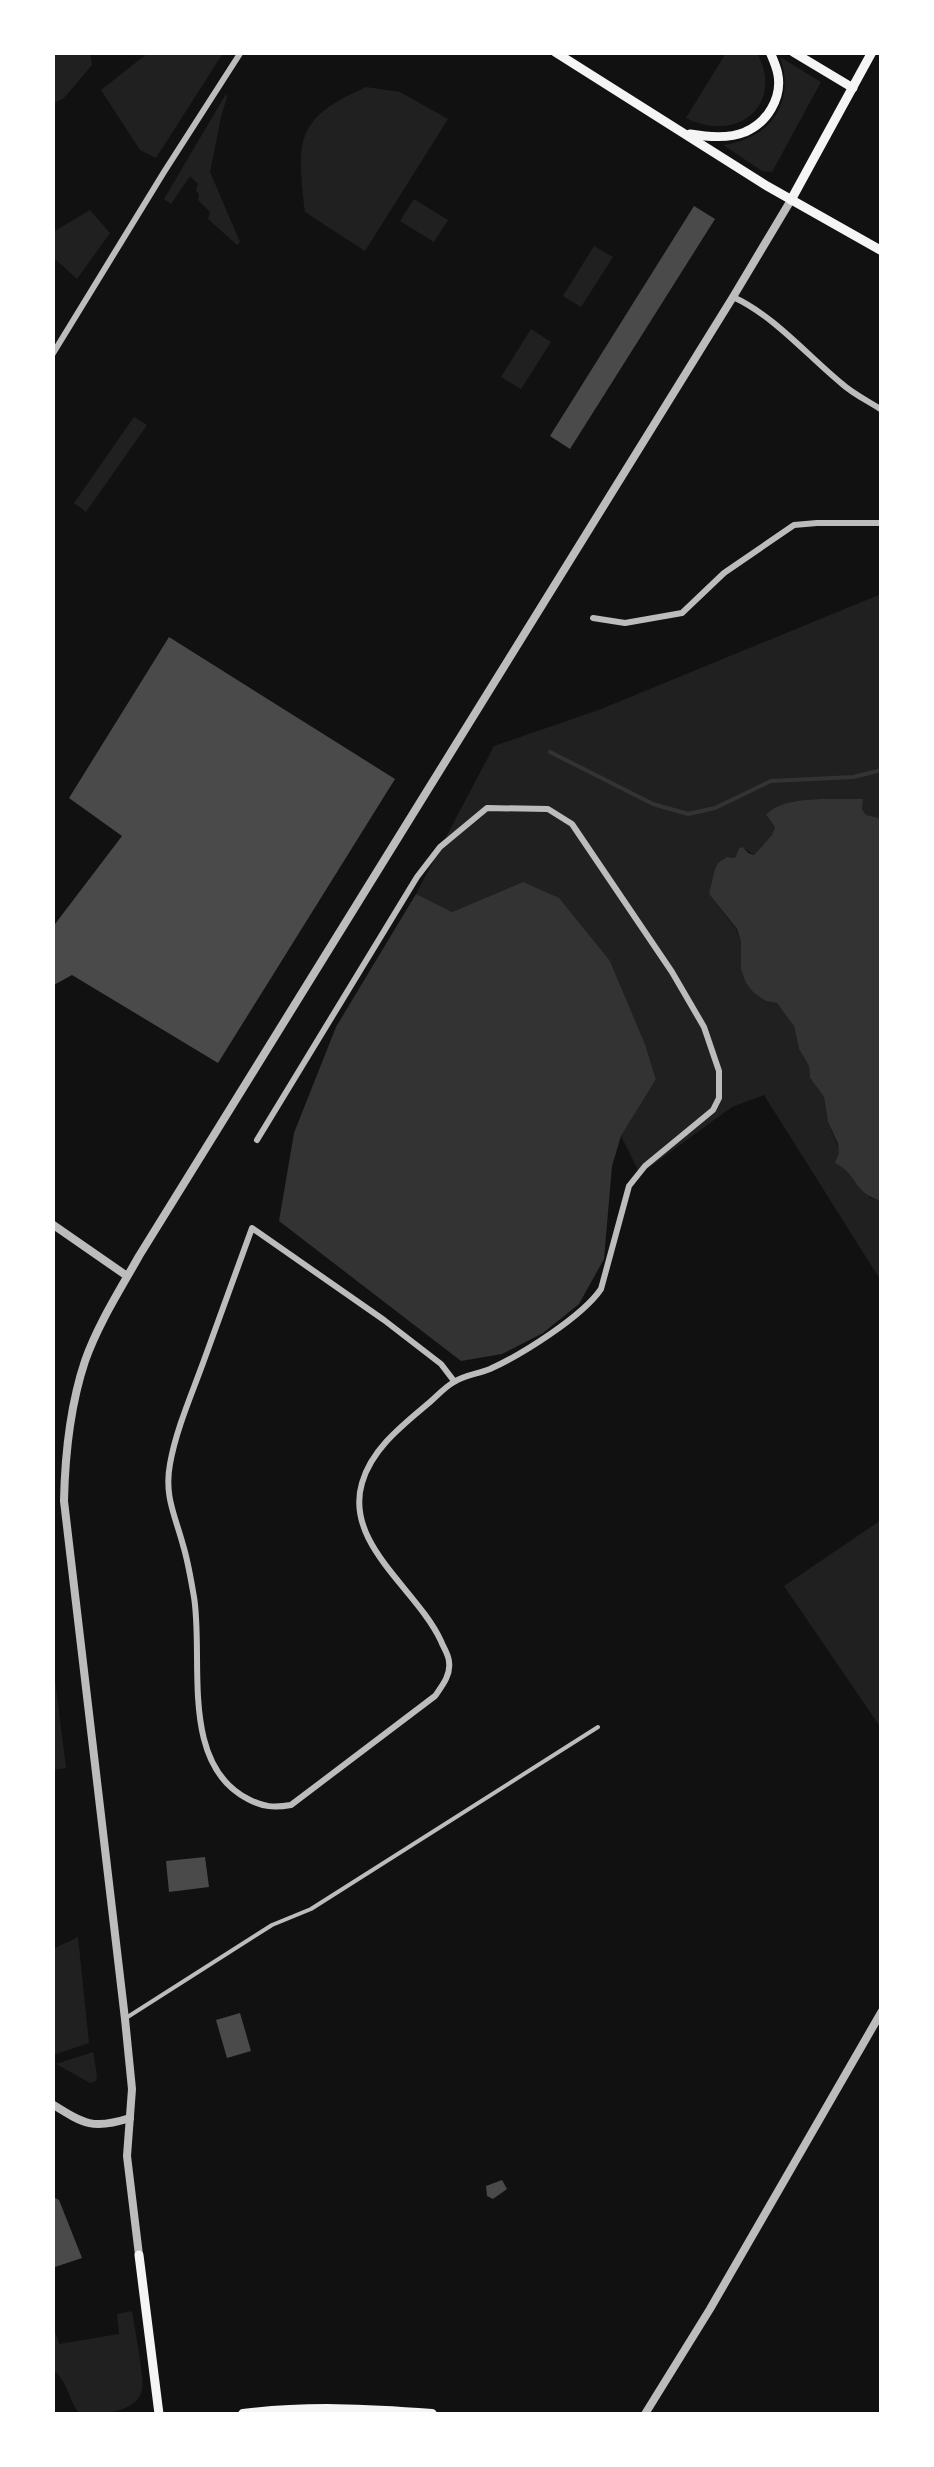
<svg xmlns="http://www.w3.org/2000/svg" width="934" height="2467" viewBox="0 0 934 2467" font-family="'DM Sans',sans-serif">
	<style>
		.green { fill: #202020 }
		.water { fill: #333 }
		.lines { fill: none; stroke-linecap: round; stroke-linejoin: round }
		.stream { stroke: #333; stroke-width: 4 }
		.building { fill: #4a4a4a }
		.service { stroke: #bcbcbc; stroke-width: 4 }
		.minor { stroke: #bcbcbc; stroke-width: 6 }
		.tertiary { stroke: #bcbcbc; stroke-width: 8 }
		.secondary { stroke: #f5f5f5; stroke-width: 9 }
		.primary { stroke: #f5f5f5; stroke-width: 10 }
	</style>
	<rect width="100%" height="100%" fill="#111"/>
	<g class="green">
		<polygon points="53,52 90,53 92,65 64,98 53,104"/>
		<polygon points="148,53 223,53 156,158 140,150 101,90"/>
		<path d="M726,53h31c28,52 -20,91 -71,65z"/>
		<path d="M780,57l41,25 -49,90 -10,-1 -39,-26c47,-6 73,-42 57,-88z"/>
		<path d="M366,87l34,5 48,27 -83,132 -60,-39c-8,-72 -11,-93 61,-125z"/>
		<polygon points="226,94 227,97 221,117 210,172 240,242 237,245 208,219 210,212 198,200 199,194 196,190 198,184 190,176 171,204 164,199"/>
		<polygon points="414,199 448,220 434,242 400,221"/>
		<polygon points="90,210 110,233 77,279 53,257 53,232"/>
		<polygon points="594,246 613,257 581,307 563,296"/>
		<polygon points="531,329 551,342 521,389 501,377"/>
		<polygon points="134,417 147,425 86,512 74,503"/>
		<path d="M881,594v225l-15,-3 -4,-7v-9c-27,0 -78,-6 -96,16l9,11 -3,8 -18,20 -12,-8 -3,1 -4,10 -8,-1 -18,37 27,35 5,13v27l25,32 11,2 9,10 8,13 5,23 10,17 1,12 14,19 4,25 19,47 23,29 11,3v80l-117,-186 -32,12 -92,67 -19,-38 35,-58 -11,-34 -35,-83 -87,-79 -71,30 -36,-18 78,-148 107,-37z"/>
		<polygon points="881,1520 881,1728 784,1586"/>
		<polygon points="52,1656 66,1768 53,1770 52,1770"/>
		<polygon points="78,1937 89,2043 53,2055 53,1949"/>
		<polygon points="93,2052 97,2075 96,2081 90,2083 56,2064"/>
		<path d="M132,2311c2,14 13,69 10,79 -5,23 -43,25 -62,24 -12,-14 -12,-33 -27,-44v-45l6,19 60,-10 -2,-20z"/>
	</g>
	<g class="water">
		<path d="M863,799l-1,10 4,6 16,4 -1,382c-29,-9 -22,-26 -46,-38l4,-10 -1,-9 -10,-22 -4,-25 -14,-19 -1,-12 -10,-17 -5,-23 -17,-23 -11,-2 -12,-8 -8,-10 -5,-14v-27l-4,-13 -28,-35 6,-25 3,-6 9,-6 8,1 4,-10 4,-1 5,6 6,2 18,-20 3,-8 -9,-12c18,-21 69,-15 97,-16z"/>
		<polygon points="523,882 559,898 610,961 645,1044 656,1079 621,1136 612,1166 604,1259 579,1304 543,1333 502,1354 461,1361 279,1221 294,1133 336,1027 416,894 452,912"/>
	</g>
	<g class="lines">
		<polyline class="stream" points="550,752 653,804 688,814 715,808 771,781 853,777 882,770"/>
	</g>
	<g class="building">
		<polygon points="694,206 715,219 570,449 550,436"/>
		<polygon points="169,637 395,779 218,1063 72,975 52,986 52,928 122,836 69,798"/>
		<polygon points="205,1857 209,1887 169,1892 166,1861"/>
		<polygon points="240,2013 251,2051 227,2058 216,2020"/>
		<polygon points="502,2180 507,2189 493,2199 487,2196 486,2186"/>
		<polygon points="52,2196 59,2200 82,2258 55,2267 52,2260"/>
	</g>
	<g class="lines">
		<polyline class="service" points="126,2018 272,1925 311,1909 598,1727"/>
		<g class="minor">
			<path d="M733,297c40,18 74,58 108,86 12,11 27,18 41,27"/>
			<polyline points="52,355 164,172 241,52"/>
			<polyline points="593,618 625,623 682,613 724,573 794,525 817,523 882,523"/>
			<path d="M257,1140l160,-263 23,-30 47,-39 61,1 24,15 100,148 32,55 15,44v27l-6,12 -68,56 -16,20 -28,103c-19,28 -80,66 -111,80 -12,5 -26,6 -36,13 -9,5 -16,13 -24,20 -26,22 -58,46 -68,81 -18,61 55,106 79,158 2,6 8,14 8,21 2,13 -7,24 -14,34l-144,109c-17,3 -28,2 -43,-6 -69,-35 -44,-140 -54,-202 -3,-17 -6,-36 -11,-52 -8,-30 -19,-49 -13,-81 6,-34 21,-68 33,-101 16,-45 33,-90 49,-135l132,92 57,44 13,17"/>
		</g>
		<g class="tertiary">
			<polyline points="52,1224 127,1276"/>
			<path d="M52,2104c32,20 41,26 78,14"/>
			<path d="M139,2255l-12,-99 5,-67 -7,-70 -61,-518c1,-47 6,-95 21,-140 13,-37 35,-71 54,-105l594,-959 58,-97"/>
			<polyline points="645,2414 710,2309 882,2011"/>
		</g>
		<g class="secondary">
			<polyline points="555,52 767,186 882,251"/>
			<polyline points="793,52 853,88"/>
			<path d="M690,134c18,3 39,5 55,-2 22,-9 37,-34 33,-57 -1,-7 -5,-16 -8,-23"/>
			<polyline points="791,200 872,52"/>
			<polyline points="139,2255 159,2414"/>
		</g>
		<path class="primary" d="M243,2414c63,-8 125,-5 189,0"/>
	</g>
	<rect width="934" height="2467" fill="none" stroke="#ffffff" stroke-width="110"/>
</svg>
